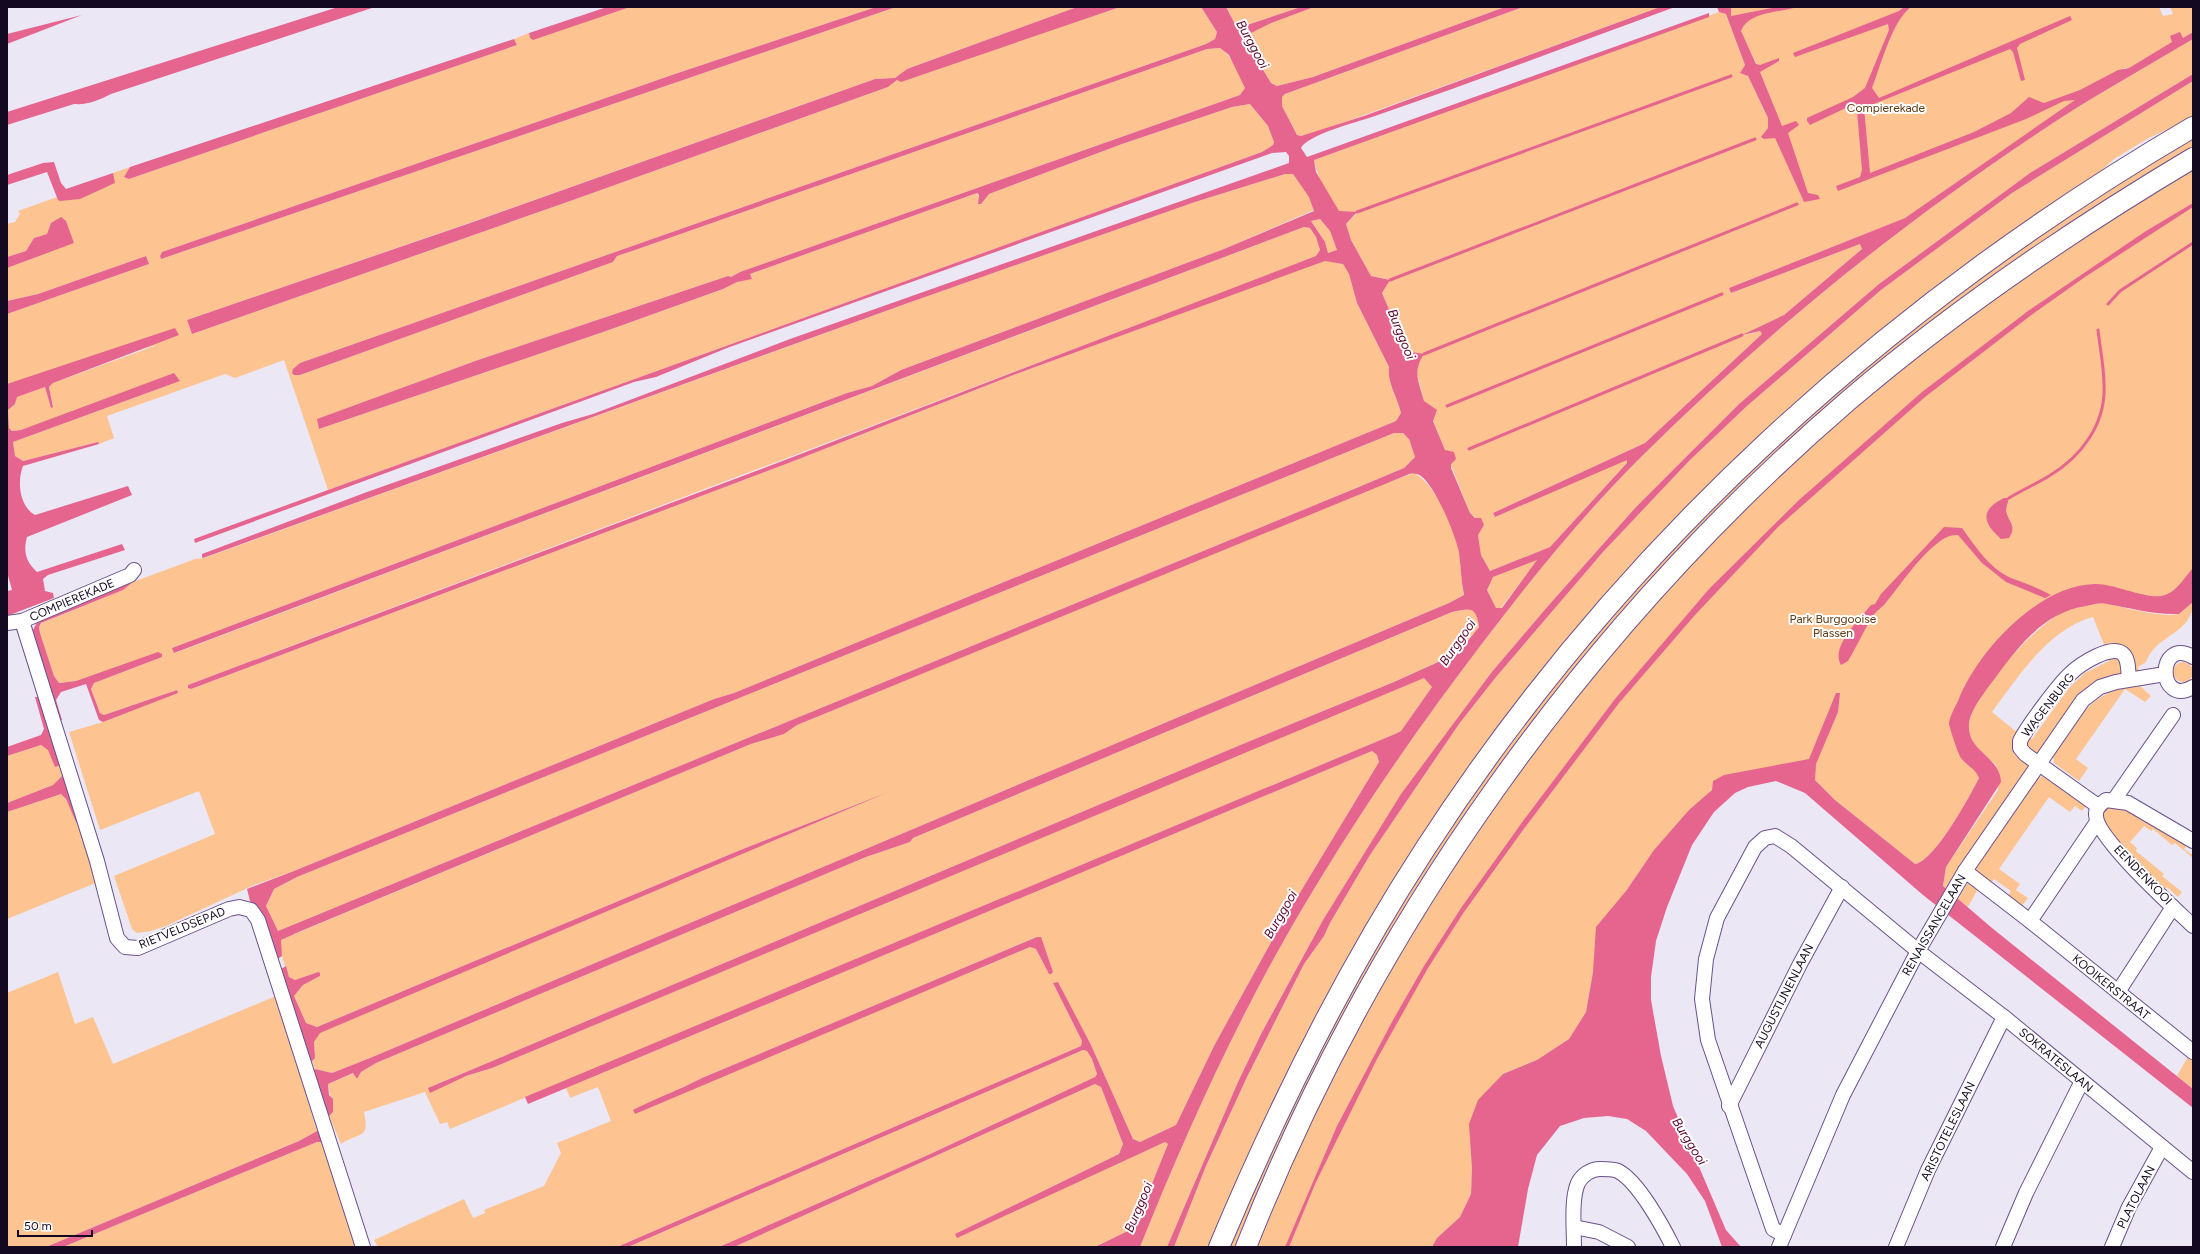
<svg xmlns="http://www.w3.org/2000/svg" width="2200" height="1254" viewBox="0 0 2200 1254" font-family="Figtree,sans-serif">
	<style>
		.green { fill: #fdc491; fill-rule: evenodd }
		.water { fill: #e6658f; fill-rule: evenodd }
		.lines { fill: none; stroke-linecap: round; stroke-linejoin: round }
		.stream { stroke: #e6658f; stroke-width: 3 }
		.minor-casing { stroke: #6a518c; stroke-width: 16 }
		.highway-casing { stroke: #6a518c; stroke-width: 22 }
		.minor { stroke: #fff; stroke-width: 14 }
		.highway { stroke: #fff; stroke-width: 20 }
		.labels { text-anchor: middle; stroke-width: 4; stroke-linejoin: round; paint-order: stroke }
		.park-label { font-size: 12px; fill: #60390f; stroke: #fff }
		.street-label { font-size: 12px; fill: #130920; stroke: #fff }
		.water-label { font-size: 13px; font-style: italic; fill: #5a062b; stroke: #fff }
	</style>
	<rect width="100%" height="100%" fill="#ece7f5"/>
	<g class="green">
		<path d="M630,7h246l-204,68 -510,177 -2,4 1,3 735,-252h181l-170,62 -12,9 -20,1 -403,143 -285,98 5,14 381,-134 315,-113 9,-7 223,-73h81l16,25 -2,7 -9,5 -906,319v12l313,-113 4,-6 18,-6 572,-201 13,-1c12,9 24,27 25,42l-5,5 -500,177 -9,5 -3,-1 -250,84 -160,59 1,10 287,-98 117,-42 14,-7 15,-4 -2,-4 227,-81 4,11 8,-10 133,-50 110,-37 18,-3 18,22 6,15 -1,4 -11,7 -934,338 -44,-130 -49,18 -10,-4 -118,42 7,22 -15,6 -1,-2 -75,19 -8,-5 -2,-14 167,-61 -159,49 -9,1 -3,-3 -1,-18 7,-6 1,-7 29,-10 6,20 2,-1 -4,-19 4,-4 104,-38 -150,39v-70l142,-50 -3,-8 -108,38 -31,7v-33l67,-26 -23,-19 -4,11 -13,4 -8,13 -19,6v-33l8,-2 5,-8 -2,-3 39,-14 1,3 56,-16 -1,-11 17,-6 -6,10 5,2 388,-134 -3,-6 15,-6 1,5 3,1z"/>
		<polygon points="1226,7 1301,7 1244,26 1236,26"/>
		<polygon points="1314,7 1505,7 1313,77 1277,86 1271,83 1246,42 1247,35 1268,24"/>
		<polygon points="1523,7 1660,7 1315,133 1301,136 1297,135 1282,106 1282,97 1285,94"/>
		<path d="M1731,7h428l4,9 10,-2 -3,-7h23v25l-11,7 -12,-3 3,6 -44,26h-5l-219,150 -176,70 2,5 129,-49 2,5 -78,66 -40,20 16,-4 2,3 -117,109 -152,70 2,4 132,-58v4l-77,84 -60,24 -9,-16 -3,-20 6,-10 -14,-12 -37,-93 -3,-13 -6,-6 -8,-31 1,-6 -6,-12 -6,-5 -23,-54 8,-13 -19,-4 -20,-36 -5,-16 11,-11 -18,-1c-12,-15 -21,-34 -25,-52l405,-148 7,2 19,51 -5,8 8,3 20,42v10l-4,11 11,-2 29,64c-19,-64 -38,-128 -73,-185z"/>
		<path d="M2193,39v35l-163,99 -151,111 -140,120 -103,103 -88,99 -57,67 -90,122 -78,125 -62,114 -23,48 -71,165h-27c43,-107 90,-212 147,-312 59,-103 125,-200 197,-294 48,-63 98,-125 154,-181 122,-122 257,-232 400,-327 50,-34 103,-63 155,-94z"/>
		<polygon points="2193,81 2193,117 2147,139 2114,159 2093,178 1963,267 1856,352 1472,766 1207,1247 1174,1247 1206,1166 1247,1077 1304,964 1324,936 1330,923 1370,855 1459,724 1496,677 1603,552 1689,461 1747,406 1881,290 2012,193"/>
		<polygon points="2193,135 2193,150 1832,406 1478,800 1240,1247 1226,1247 1346,994 1465,803 1596,630 1770,447 1965,284"/>
		<path d="M2193,168v35l-13,9 13,-8v384l-10,13 -75,-10 -62,18 -7,-5 -16,11 -59,71 -3,72 15,13 3,7c-9,18 -45,84 -64,86l-80,-64 -20,-20 -23,-16 -78,23 -9,11 -16,12 -46,56 -17,25 -33,81 -7,40 -17,27 -32,21 -34,14 -31,94 -1,26 -11,23 -23,21 -5,9h-177c29,-67 58,-135 92,-200 124,-235 299,-462 501,-635 30,-26 60,-51 90,-75 58,-45 121,-85 181,-127l28,-12z"/>
		<path d="M1285,174h8l17,23 4,13 -90,39 -323,121 -29,16 -25,7 -675,255 3,5 1129,-426 6,1 6,9 4,13 -4,6 -7,4 -1121,425 3,4 595,-225 230,-90 309,-114 18,4 6,10 8,29 32,64c-2,16 8,30 12,46l-5,8 -662,272 -20,6 -420,172 -40,14 -88,41 -15,5 -14,2 -5,-4 -18,-53 101,-42 -16,-43 -99,39 -31,-98 34,-10 75,-31 -1,-1 -73,25 -4,-2 -9,-24 3,-6 68,-26v-3l-86,27 -17,2 -5,-7 -14,-43 -1,-6 3,-4 81,-33 10,-8 62,-23 9,-1 704,-255 287,-101z"/>
		<polygon points="1320,219 1330,231 1337,250 1328,253 1325,242 1311,221"/>
		<polygon points="1394,433 1403,433 1409,439 1415,457 1404,468 1354,489 278,931 266,906 274,889 297,877"/>
		<path d="M1414,473c21,10 41,56 45,79 2,14 2,29 5,43l-15,8 -1079,455 -38,15 -17,-4 -3,-8 3,-3 -1,-16 5,-9 552,-234 -133,52 -421,176 -11,-4 -12,-27 9,-11 17,-9 -2,-4 -23,8 -6,-3 -7,-20 -2,-17 389,-162 82,-34 33,-10 13,-9 559,-231z"/>
		<polygon points="1538,559 1501,608 1496,608 1487,590 1493,577"/>
		<path d="M2193,602c0,32 -37,32 -47,60l-8,5 1,4 -4,1 -9,-24 -5,-4 -16,3 -12,-30c-45,12 -75,60 -101,95l26,21 11,31 -83,124 -3,-2 3,-19 52,-77 -2,-25c-12,-10 -29,-23 -27,-41 3,-30 73,-108 103,-116 9,-2 23,-5 33,-5 6,0 14,4 20,5 15,3 31,7 46,7l8,-1z"/>
		<path d="M1468,609c10,2 10,9 11,18l-22,26 -63,29 -156,64 -810,342 64,-20 932,-391 8,10 -31,44 -6,3 -945,395 -3,-7 -7,2 -15,-32 -61,20c6,28 -4,19 -23,32l-12,-28 4,-4 -5,-28 26,-11 3,6 4,-7 15,-9 490,-206 44,-15 3,-4 539,-226z"/>
		<polygon points="2108,656 2120,659 2123,677 2103,681 2037,755 2025,750 2028,737 2032,739 2069,688 2085,673 2109,661"/>
		<circle cx="2183" cy="672" r="10"/>
		<path d="M2139,685l12,11 -6,6 -20,-13 -49,70 12,9 -9,13 -25,-18 -1,-8c26,-37 36,-64 86,-70z"/>
		<polygon points="41,745 48,749 55,767 61,765 63,775 53,785 7,803 7,756"/>
		<path d="M1372,751l5,4 2,7 -98,162 -67,122 -38,79 -36,17 -7,-3 -42,-94 -35,-62h-3l29,58 -1,5 -464,201h-239l-4,-7 90,-41 9,19 12,-5 -1,-3 60,-24 17,-33 -4,-10 54,-22 -13,-34 -28,11 -4,-10zM1037,937l12,37 -13,-25 -6,-2 -395,166c21,-17 43,-22 67,-35z"/>
		<polygon points="2043,776 2086,806 2082,811 2075,806 2070,812 2049,797 1999,869 2020,884 2016,890 2028,898 2021,907 2007,898 2011,891 1994,879 1990,885 1973,873 2036,778"/>
		<path d="M61,794c17,16 30,65 37,88l-91,37v-107z"/>
		<polygon points="2115,804 2189,843 2184,849 2193,855 2193,858 2175,843 2172,845 2153,829 2151,831 2144,826 2130,842 2137,848 2136,851 2164,874 2162,876 2182,892 2178,897 2167,887 2163,891 2107,830 2103,815 2107,807"/>
		<polygon points="1971,877 1980,885 1968,907 1958,899"/>
		<polygon points="58,972 75,1024 93,1017 113,1064 276,996 317,1131 299,1141 46,1247 7,1247 7,993"/>
		<polygon points="1083,1050 1087,1051 1092,1059 1097,1074 1095,1077 928,1155 719,1247 628,1247"/>
		<polygon points="2189,1055 2193,1058 2193,1089 2177,1076"/>
		<polygon points="1095,1084 1101,1087 1123,1144 1119,1154 955,1234 1165,1142 1168,1144 1134,1228 1095,1247 734,1247"/>
		<polygon points="317,1142 321,1142 357,1247 63,1247"/>
	</g>
	<g class="water">
		<path d="M338,7h37l-264,87c-12,6 -22,11 -37,10l-67,21v-13z"/>
		<polygon points="607,7 630,7 533,40 530,38 529,33"/>
		<polygon points="876,7 896,7 161,259 160,256 162,252 672,75"/>
		<polygon points="1077,7 1120,7 901,82 897,80 888,87 573,200 192,334 187,320 473,222 875,79 895,78 907,69"/>
		<path d="M1201,7h25l10,19h8l57,-19h13l-45,17 -22,11 -1,7 25,41 6,3 36,-9 192,-70h18l-238,87 -3,3v9l15,29 4,1 63,-20 296,-109h15c-101,37 -201,75 -303,110 -15,5 -65,18 -71,31l6,9 402,-144v4l-395,143 2,12 23,39 18,1 -11,12 5,16 20,36 19,4 -8,13 23,54 6,5 13,2c-12,18 -5,28 0,47l13,9 -4,11 12,29 9,2 2,7 -5,5v4l19,45 5,5h6l3,7 -6,10 3,20 9,16 60,-24 77,-84v-3l-132,57 -2,-4 152,-70 117,-109 -2,-3 -18,4 42,-20 78,-66 -2,-5 -129,49 -2,-5 176,-70 170,-118 -11,1 -38,18 -188,72 -2,-5 24,-9 2,-7 -5,-59 -5,-6 -42,20 -3,-4v-3l46,-21 12,-9 24,-58 -1,-6 -93,33 -2,-4 106,-42 5,-4h7c-19,14 -30,58 -39,81l7,10 191,-82 2,4 -52,24 -3,4 8,32 -4,1 -8,-29 -3,-3 -146,59 6,65 104,-41 37,-19 18,-16 15,6 36,-13 38,-20 11,-2 43,-26 -2,-6 10,-4 3,6 10,-6v7c-52,31 -105,60 -155,94 -143,95 -278,205 -400,327 -56,56 -106,118 -154,181 -72,94 -138,191 -197,294 -57,100 -104,205 -147,312h-45l39,-19 34,-84 -3,-2 -208,96 -2,-4 164,-80 4,-10 -22,-57 -6,-3 -361,163h-15l209,-92 167,-78 2,-3 -5,-15 -5,-8 -4,-1 -455,197h-11l464,-201 1,-5 -29,-58 5,-1 33,63 42,94 7,3 36,-17 38,-79 67,-122 98,-162 -2,-7 -5,-4 -844,353 -3,-7 870,-363 6,-3 31,-44 -8,-9 -932,390 -26,8 -36,17 -2,-5 810,-342 156,-64 64,-29 21,-26c-3,-21 -8,-19 -27,-15l-539,226 -3,4 -44,15 -490,206 -15,9 -4,7 -4,-6 -25,11 1,11 4,4v13l-4,4 -3,-1 -14,-42 3,-4 17,4 38,-15 1079,-455 15,-8c-3,-14 -3,-28 -5,-42 -3,-18 -24,-67 -38,-77 -5,-3 -9,-3 -14,-1l-610,250 -13,9 -33,10 -82,34 -368,153 -20,9 1,16 -6,4 -16,-48 -10,-11 -3,-12 47,-18 420,-172 20,-6 662,-272 5,-8c-4,-17 -14,-30 -12,-46l-32,-64 -8,-29 -6,-10 -18,-3 -309,113 -230,90 -595,225 -3,-1v-3l597,-225 531,-204 4,-6 -4,-13 -6,-9 -6,-1 -1130,426 -2,-5 675,-255 25,-7 29,-16 323,-121 90,-38 -5,-14 -16,-23h-8l-90,28 -287,101 -705,255 -1,-1v-3l165,-62 195,-69 31,-9 197,-75 499,-176v-7l-3,-4 -14,1 -545,195 -71,29 -22,5 -439,161 -1,-4 134,-49 934,-338 11,-7 1,-3 -6,-16 -18,-22 -18,3 -110,37 -133,50 -8,10h-3l1,-9 -2,-2 -227,81 2,5 -15,3 -14,7 -117,42 -287,98 -2,-10 161,-59 250,-84 3,1 9,-5 500,-177 5,-7 -16,-33 -9,-7 -13,1 -572,201 -18,6 -4,6 -313,113h-6l-2,-2 1,-4 7,-6 906,-319 9,-5 2,-7zM1320,219l10,12 7,19 -9,3 -3,-11 -14,-21zM1394,433h9l6,6 6,18 -11,11 -50,21 -1076,442 -12,-25 8,-17 23,-12zM1537,560l-35,48h-6l-9,-18 6,-13z"/>
		<path d="M1717,7h14v9l46,-9h20c-18,6 -48,4 -56,24l15,33 4,1 19,-7v3l-19,11 22,54 14,-5 3,4 -11,8 20,60 10,2 2,4 -16,3 -29,-64 -11,1 -3,-2 7,-9v-10l-20,-42 -8,-3 5,-8 -19,-51 -7,-2z"/>
		<polygon points="82,15 7,44 7,34"/>
		<polygon points="514,39 517,45 129,179 124,177 130,167"/>
		<polygon points="2193,74 2193,81 2012,193 1881,290 1747,406 1689,461 1603,552 1496,677 1459,724 1370,855 1330,923 1324,936 1304,964 1247,1077 1206,1166 1174,1247 1167,1247 1238,1082 1261,1034 1323,920 1401,794 1491,673 1548,606 1636,507 1739,404 1879,284 2030,173"/>
		<polygon points="54,162 61,183 66,189 113,173 115,183 80,199 60,201 58,200 47,172 7,185 7,175 43,163"/>
		<polygon points="2193,203 2193,207 2085,277 2030,316 1925,397 1778,527 1695,615 1619,703 1523,830 1464,912 1428,968 1377,1059 1316,1182 1289,1247 1285,1247 1337,1126 1393,1020 1424,966 1461,908 1523,821 1615,699 1709,589 1799,500 1922,392 2028,311 2146,231"/>
		<polygon points="61,217 66,221 74,243 7,268 7,257 26,251 34,238 47,234 51,223"/>
		<polygon points="146,256 149,264 7,314 7,301 38,294"/>
		<path d="M175,328l4,7 -126,48 -4,4 4,20 -2,1 -6,-21 -28,10 -2,7 -7,6 1,18 3,3 9,-1 153,-57 6,8 -167,61 2,14 8,5 75,-19 1,2 -76,22c-6,15 -4,40 12,49l93,-29 4,9 -105,42c-4,15 -1,25 10,35l85,-28 3,6 -77,25 -5,4 2,12 8,2 1,5 -47,18v-25l5,-1 -5,-18v-188z"/>
		<path d="M2004,498h5c-1,4 -3,9 -3,13 3,12 11,15 3,27l-8,1c-19,-17 -21,-29 3,-41z"/>
		<path d="M1944,527l18,1c14,19 27,40 49,50 14,5 27,10 40,17l-6,3 -39,-16 -24,-19 -24,-28c-24,-3 -59,53 -74,70 -3,3 -6,5 -9,8 -10,15 -18,33 -27,48l-7,4c-11,-18 18,-45 30,-60l4,-1 6,-10z"/>
		<path d="M2193,568v34l-14,12c-25,1 -48,-6 -72,-10 -6,-2 -15,1 -21,2 -39,6 -62,34 -85,64 -9,13 -31,38 -32,54 -2,28 31,32 32,58l-55,85 -3,19 49,42 201,161v19l-270,-213 -118,-102 -29,-12 -28,6 -13,6 -21,19 -22,33 -25,62 -11,34 -5,36v23l10,56 12,50 53,124 15,17h-19l-17,-46 -18,-27 -41,-43 -19,-12 -19,-3 -24,2 -24,8 -23,29 -9,34 -10,58h-86l5,-9 23,-21 11,-23 1,-26 -3,-44 9,-24 25,-26 34,-14 32,-21 17,-27 7,-40 3,-45 30,-36 28,-41 35,-40 23,-20 1,-9 11,-6 85,-16 27,-66h4l-2,19 -22,52 -1,16 20,20 80,64c19,-2 55,-68 64,-86 -4,-10 -12,-12 -18,-20 -3,-4 -11,-29 -12,-34 0,-6 6,-17 9,-23 19,-49 79,-115 136,-117 21,-1 54,17 71,11 11,-3 20,-18 28,-27z"/>
		<polygon points="133,582 123,590 41,623 39,627 40,633 54,676 59,683 76,681 158,652 162,654 162,657 94,683 91,689 100,713 104,715 177,690 178,693 103,722 99,720 86,684 61,692 56,700 62,720 57,722 34,640 33,630 39,618"/>
		<polygon points="35,697 38,697 61,765 55,767 48,750 41,745 7,756 7,747 41,735 44,729"/>
		<polygon points="63,775 80,821 76,822 66,799 61,794 7,812 7,803 53,785"/>
		<polygon points="886,793 320,1033 314,1042 315,1058 312,1061 306,1059 281,969 286,966 289,977 295,980 318,972 320,973 320,976 303,985 294,996 306,1023 317,1027 738,851"/>
		<path d="M1037,937h4l12,35 -2,2h-2l-13,-25 -6,-2 -395,167 -2,-4c23,-12 46,-20 69,-32z"/>
		<polygon points="317,1131 320,1132 322,1139 321,1142 317,1142 63,1247 46,1247 299,1141"/>
	</g>
	<g class="lines">
		<g class="stream">
			<polyline points="1357,212 1731,76"/>
			<polyline points="1390,280 1755,139"/>
			<polyline points="2108,304 2120,291 2193,243"/>
			<polyline points="1424,354 1797,204"/>
			<polyline points="1447,406 1722,294"/>
			<polyline points="1469,449 1742,335"/>
			<path d="M2009,498c13,-8 27,-14 40,-22 32,-19 57,-52 55,-91 0,-18 -4,-37 -6,-55"/>
		</g>
		<defs>
			<g id="minor">
				<polyline points="22,621 97,861 117,938 125,947 138,948 229,909 239,907 251,910 258,920 363,1247"/>
				<polyline points="7,623 22,621 130,575 134,570"/>
				<path d="M2193,657c-37,-21 -36,51 0,30"/>
				<polyline points="2114,800 2173,715"/>
				<path d="M2098,806l-73,-52 -5,-6v-7c6,-13 39,-57 50,-67 9,-9 43,-32 54,-19 5,6 4,17 5,24"/>
				<path d="M2193,841l-65,-38 -22,-3c-5,4 -10,7 -10,14 -2,22 79,95 97,112"/>
				<polyline points="1965,871 2030,921 2193,1052"/>
				<polyline points="2030,921 2097,822"/>
				<polyline points="2118,992 2173,907"/>
				<polyline points="1729,1106 1800,964 1842,887"/>
				<polyline points="1574,1227 1599,1232 1628,1247"/>
				<polyline points="1784,1235 1773,1229 1708,1040 1702,999 1706,959 1717,918 1755,847 1765,838 1775,836 1791,846 1918,951 2004,1017 2193,1172"/>
				<path d="M1574,1247c0,-18 -3,-48 4,-64 4,-8 13,-14 22,-14 5,0 14,0 18,2 20,10 45,56 55,76"/>
				<polyline points="1779,1247 1843,1095 1918,951 1965,871 2083,700 2100,687 2116,682 2165,674"/>
				<polyline points="1896,1247 1928,1170 2004,1017"/>
				<polyline points="2003,1247 2026,1193 2082,1081"/>
				<polyline points="2112,1247 2129,1207 2162,1147"/>
			</g>
			<g id="highway">
				<path d="M1219,1247c58,-138 124,-272 206,-398 194,-300 460,-542 768,-722"/>
				<path d="M1246,1247c128,-324 339,-620 603,-847 107,-91 223,-170 344,-242"/>
			</g>
		</defs>
		<use href="#minor" class="minor-casing"/>
		<use href="#highway" class="highway-casing"/>
		<use href="#minor" class="minor"/>
		<use href="#highway" class="highway"/>
	</g>
	<g class="labels">
		<g class="park-label">
			<text x="1886" y="112">Compierekade</text>
			<text x="1833" y="623">Park Burggooise<tspan x="1833" dy="14">Plassen</tspan></text>
		</g>
		<g class="street-label">
			<text transform="translate(72 600) rotate(-23)" y="4">COMPIEREKADE</text>
			<text transform="translate(2048 705) rotate(-52)" y="4">WAGENBURG</text>
			<text transform="translate(2143 875) rotate(46)" y="4">EENDENKOOI</text>
			<text transform="translate(1934 925) rotate(-60)" y="4">RENAISSANCELAAN</text>
			<text transform="translate(182 928) rotate(-22)" y="4">RIETVELDSEPAD</text>
			<text transform="translate(2111 987) rotate(39)" y="4">KOOIKERSTRAAT</text>
			<text transform="translate(1784 996) rotate(-63)" y="4">AUGUSTIJNENLAAN</text>
			<text transform="translate(2056 1060) rotate(40)" y="4">SOKRATESLAAN</text>
			<text transform="translate(1948 1131) rotate(-64)" y="4">ARISTOTELESLAAN</text>
			<text transform="translate(2136 1197) rotate(-63)" y="4">PLATOLAAN</text>
		</g>
		<g class="water-label">
			<text transform="translate(1253 44) rotate(61)" y="5">Burggooi</text>
			<text transform="translate(1402 334) rotate(68)" y="5">Burggooi</text>
			<text transform="translate(1457 642) rotate(-55)" y="5">Burggooi</text>
			<text transform="translate(1280 914) rotate(-60)" y="5">Burggooi</text>
			<text transform="translate(1690 1141) rotate(58)" y="5">Burggooi</text>
			<text transform="translate(1138 1207) rotate(-67)" y="5">Burggooi</text>
		</g>
	</g>
	<rect width="2200" height="1254" fill="none" stroke="#130920" stroke-width="16"/>
	<path d="M18 1230v6h74v-6" fill="none" stroke="#130920" stroke-width="2"/>
	<text x="24" y="1230" font-size="12" fill="#130920" stroke="#ffffff" stroke-width="3" paint-order="stroke">50 m</text>
</svg>
